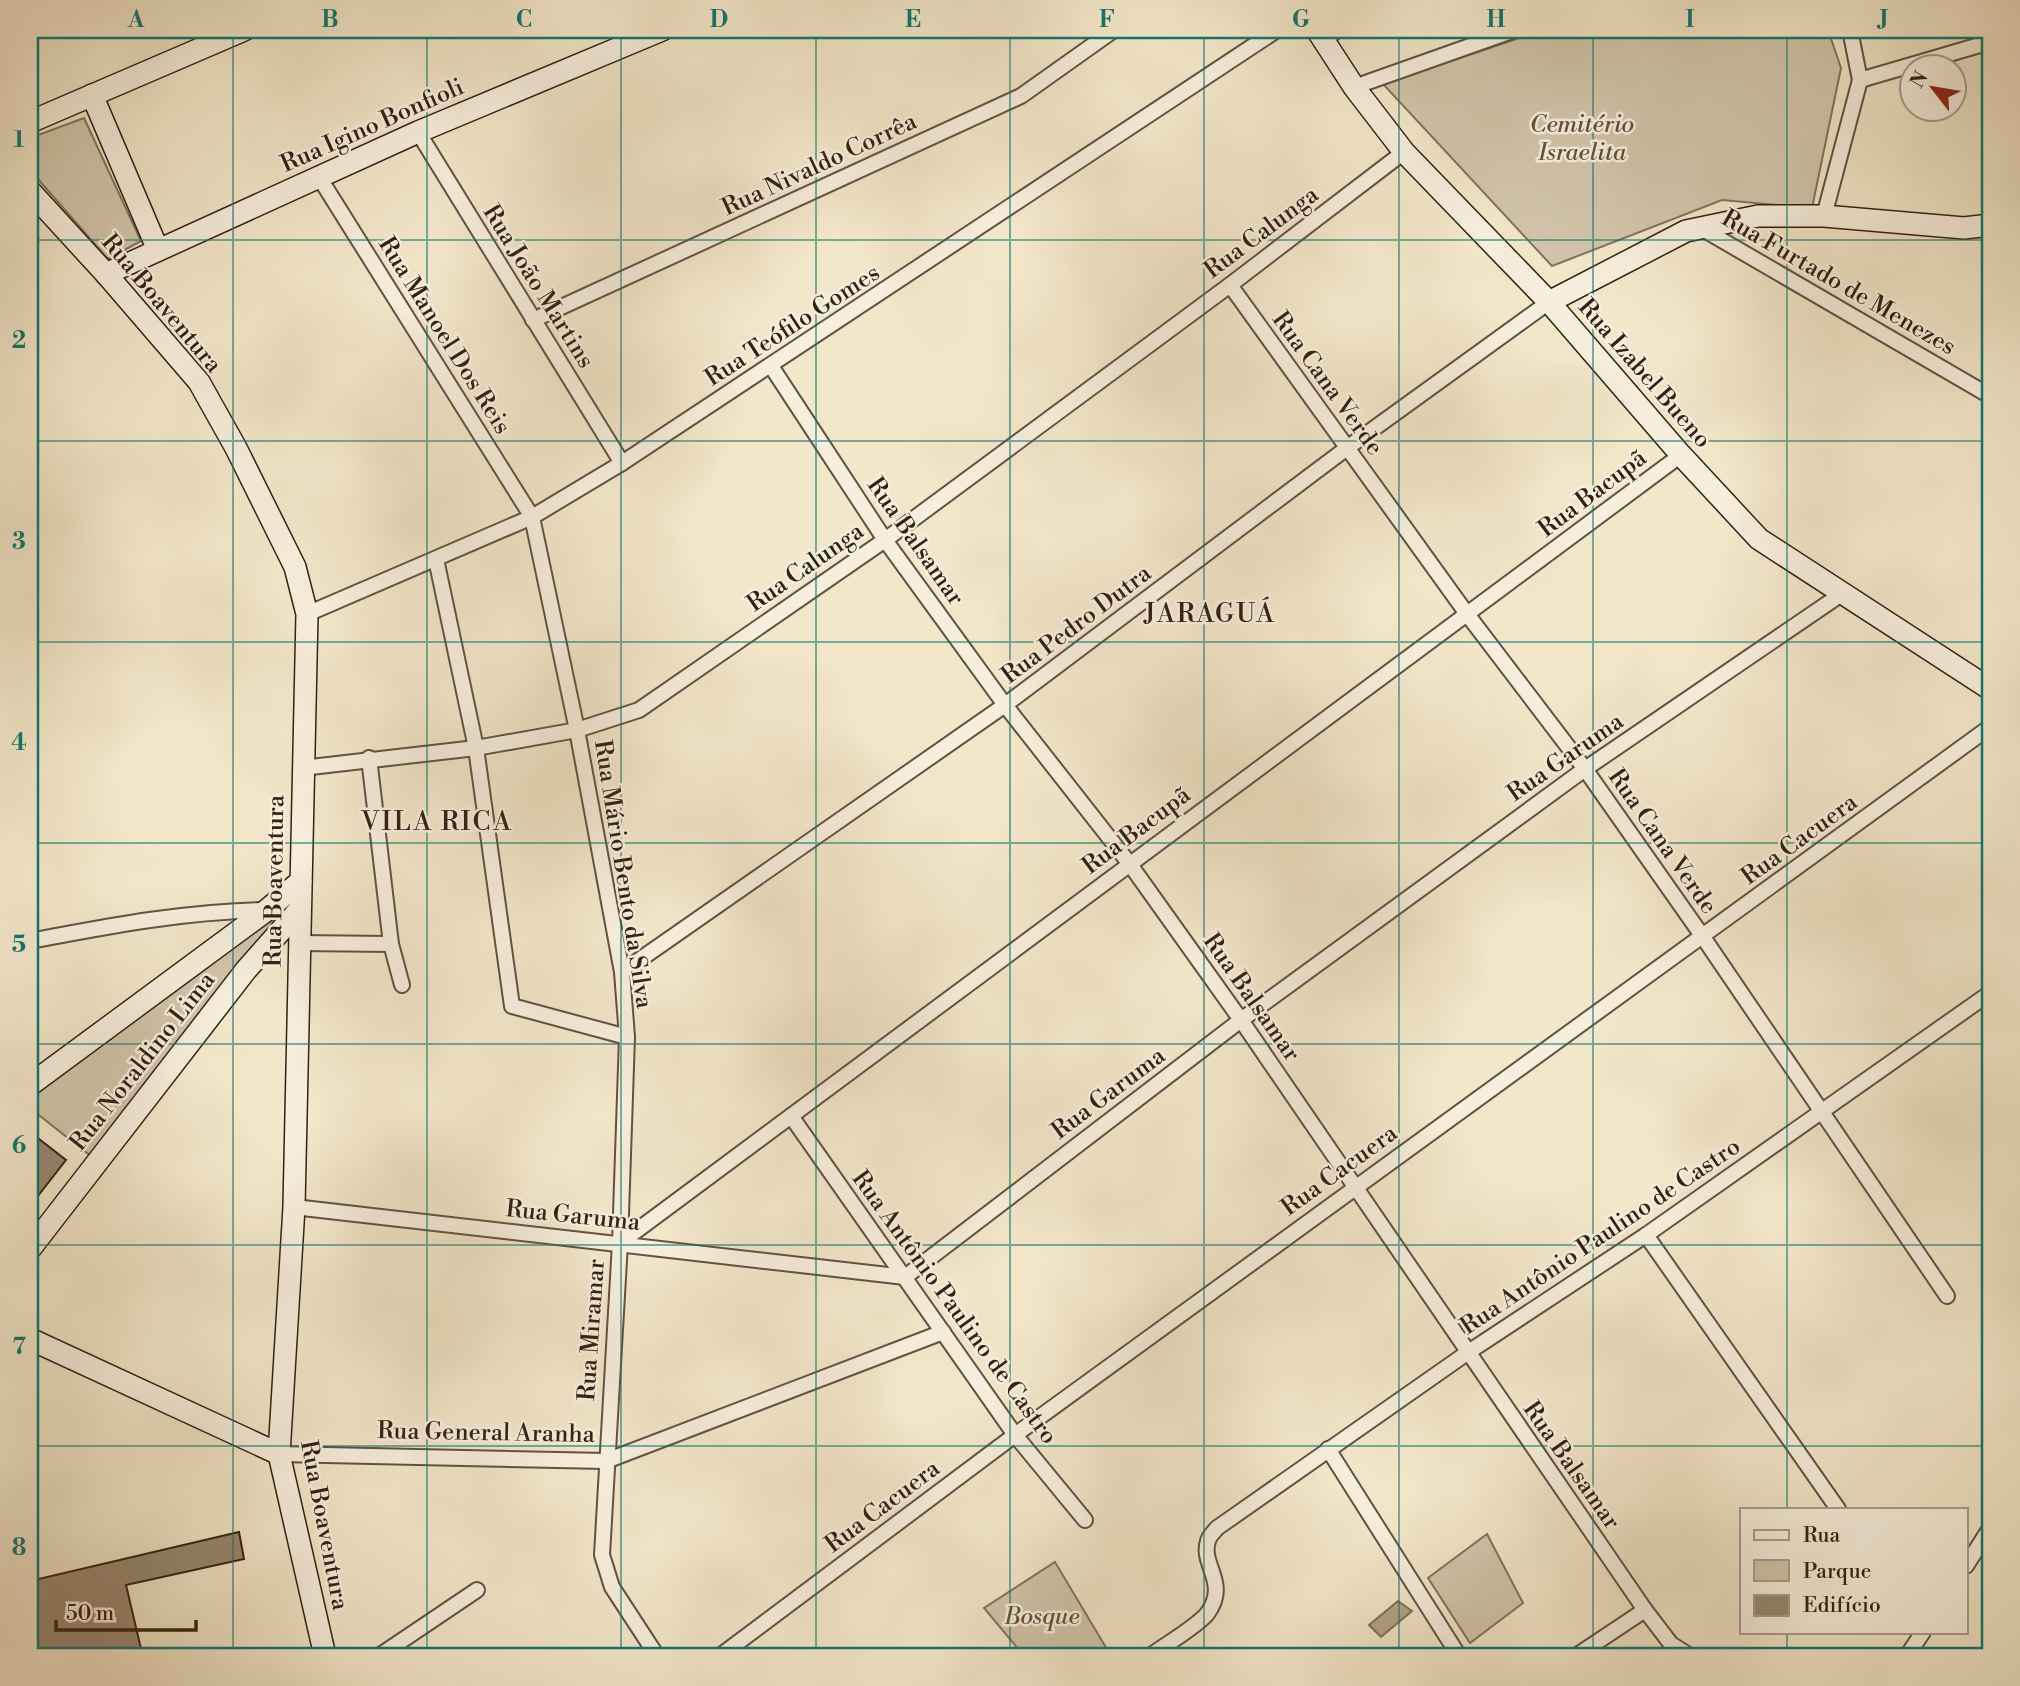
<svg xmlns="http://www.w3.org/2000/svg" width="2020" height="1686" viewBox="0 0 2020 1686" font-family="'Libre Bodoni',serif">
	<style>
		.green { fill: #d2c5ab; stroke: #82735e; stroke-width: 2 }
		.water { fill: #b2a48b; stroke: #7f705b; stroke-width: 2 }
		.building { fill: #978872; stroke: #332112; stroke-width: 2 }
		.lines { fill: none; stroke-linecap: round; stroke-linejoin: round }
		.street-casing { stroke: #635240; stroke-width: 18 }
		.secondary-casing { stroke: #332112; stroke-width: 24 }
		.street { stroke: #f7efdd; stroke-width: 14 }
		.secondary { stroke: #f7efdd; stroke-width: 21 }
		.grid { fill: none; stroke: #0f766e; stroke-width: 2; stroke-opacity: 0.55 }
		.labels { text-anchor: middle; stroke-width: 5; stroke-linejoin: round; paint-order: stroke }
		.park-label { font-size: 24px; font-style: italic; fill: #635240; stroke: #f7efdd }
		.street-label { font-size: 24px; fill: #332112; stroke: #f7efdd }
		.neighbourhood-label { font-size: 26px; letter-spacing: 2px; fill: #332112; stroke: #f7efdd }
		.neatline { fill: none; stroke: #0f766e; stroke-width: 2.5 }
		.grid-label { font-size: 23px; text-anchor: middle; font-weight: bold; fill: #0f766e }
	</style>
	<rect width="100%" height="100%" fill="#f3e7ca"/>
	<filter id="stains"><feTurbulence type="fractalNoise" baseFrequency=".00286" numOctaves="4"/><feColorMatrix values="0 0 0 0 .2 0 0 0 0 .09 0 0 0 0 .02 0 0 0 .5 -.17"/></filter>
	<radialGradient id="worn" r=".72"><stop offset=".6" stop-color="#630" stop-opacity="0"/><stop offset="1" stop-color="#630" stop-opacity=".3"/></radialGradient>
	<g class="green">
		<polygon points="1543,30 1828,30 1841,68 1812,208 1722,200 1552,266 1383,84"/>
		<polygon points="84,118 141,241 108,259 30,170 30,138"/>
		<polygon points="285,909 92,1157 30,1108 30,1095"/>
		<polygon points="1487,1534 1523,1603 1470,1643 1428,1578"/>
		<polygon points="1055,1562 1111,1656 1024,1656 984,1608"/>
	</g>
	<polygon class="water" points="1398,1601 1412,1611 1381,1637 1369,1625"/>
	<g class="building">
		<polygon points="30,1132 66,1160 30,1206"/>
		<polygon points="239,1532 244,1559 126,1585 142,1653 130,1656 30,1656 30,1581"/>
	</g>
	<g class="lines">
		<defs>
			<g id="street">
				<polyline points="1323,42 1337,30"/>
				<polyline points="1860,80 1990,42"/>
				<polyline points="1354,87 1515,30"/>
				<polyline points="418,132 622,463"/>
				<polyline points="319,177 532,517 577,730 622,972 627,1037 620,1243 602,1555 612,1587 657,1656"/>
				<polyline points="1824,216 1860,80 1850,30"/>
				<polyline points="1701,228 1990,396"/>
				<polyline points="1230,285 1467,614 1585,769 1703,937 1947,1296"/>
				<polyline points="533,320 1021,96 1114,30"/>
				<polyline points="771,366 885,540 1005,705 1129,863 1241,1020 1645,1610 1671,1644 1690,1656"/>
				<polyline points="436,559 476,748 512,1006 627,1037"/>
				<polyline points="307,614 532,517 622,463 1277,30"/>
				<polyline points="369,758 391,944 402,985"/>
				<polyline points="302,768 476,748 577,730 639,710 885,540 1230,285 1404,152"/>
				<path d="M30,941c79,-15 157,-30 237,-31"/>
				<polyline points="299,943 391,944"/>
				<polyline points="622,972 1005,705 1347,448 1549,302"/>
				<polyline points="791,1116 1015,1435 1085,1520"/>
				<polyline points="294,1207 905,1277 1241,1020 1585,769 1843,593"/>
				<polyline points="1646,1235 1838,1509"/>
				<polyline points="620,1243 1681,455"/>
				<polyline points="1328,1449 1459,1656"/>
				<polyline points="279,1454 606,1461 943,1332"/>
				<polyline points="1966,1566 1990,1528"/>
				<polyline points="379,1656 477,1590"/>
				<polyline points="720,1656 1015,1435 1990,727"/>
				<path d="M1150,1656c15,-11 46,-29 57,-42 23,-31 -7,-49 1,-73 1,-5 6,-9 9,-13l250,-175 179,-118 344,-242"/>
				<polyline points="1576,1656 1645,1610"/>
				<polyline points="1907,1656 1923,1632"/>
			</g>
			<g id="secondary">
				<polyline points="1317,30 1354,87 1404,152 1549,302 1681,455 1759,539 1990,689"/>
				<polyline points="92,95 158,250"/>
				<polyline points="30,122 244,30"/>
				<polyline points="30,191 106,274 199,382 236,448 295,567 307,614 294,1207 279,1454 325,1656"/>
				<polyline points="106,274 418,132 662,30"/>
				<polyline points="1549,302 1686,231 1758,216 1824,216 1964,228 1990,225"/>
				<polyline points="30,1085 267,910 301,881"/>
				<polyline points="30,1249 246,970 300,909"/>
				<polyline points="30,1339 279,1454"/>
			</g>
		</defs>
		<use href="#street" class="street-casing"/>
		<use href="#secondary" class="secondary-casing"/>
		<use href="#street" class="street"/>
		<use href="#secondary" class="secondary"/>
	</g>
	<path class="grid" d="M233,30v1626M427,30v1626M621,30v1626M816,30v1626M1010,30v1626M1204,30v1626M1399,30v1626M1593,30v1626M1787,30v1479M30,240h1960M30,441h1960M30,642h1960M30,843h1960M30,1044h1960M30,1245h1960M30,1446h1960M1787,1632v24"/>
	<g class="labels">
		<g class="park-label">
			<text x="1582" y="132">Cemitério<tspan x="1582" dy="28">Israelita</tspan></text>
			<text x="1042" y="1624">Bosque</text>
		</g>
		<g class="street-label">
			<text transform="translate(372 125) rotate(-24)" y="8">Rua Igino Bonfioli</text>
			<text transform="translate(819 164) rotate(-25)" y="8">Rua Nivaldo Corrêa</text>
			<text transform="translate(1261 232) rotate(-37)" y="8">Rua Calunga</text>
			<text transform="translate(1839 282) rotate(30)" y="8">Rua Furtado de Menezes</text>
			<text transform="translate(539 286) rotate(58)" y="8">Rua João Martins</text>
			<text transform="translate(162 303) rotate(50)" y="8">Rua Boaventura</text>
			<text transform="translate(792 325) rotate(-33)" y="8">Rua Teófilo Gomes</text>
			<text transform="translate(445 335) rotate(58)" y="8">Rua Manoel Dos Reis</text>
			<text transform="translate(1645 373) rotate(49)" y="8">Rua Izabel Bueno</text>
			<text transform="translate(1328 383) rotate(54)" y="8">Rua Cana Verde</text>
			<text transform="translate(1592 493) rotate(-37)" y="8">Rua Bacupã</text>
			<text transform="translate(916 541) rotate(55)" y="8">Rua Balsamar</text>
			<text transform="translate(805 567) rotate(-35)" y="8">Rua Calunga</text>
			<text transform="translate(1076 624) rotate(-37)" y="8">Rua Pedro Dutra</text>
			<text transform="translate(1565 757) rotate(-35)" y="8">Rua Garuma</text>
			<text transform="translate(1136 830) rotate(-37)" y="8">Rua Bacupã</text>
			<text transform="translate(1799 839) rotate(-36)" y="8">Rua Cacuera</text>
			<text transform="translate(1663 841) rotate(55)" y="8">Rua Cana Verde</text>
			<text transform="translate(624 874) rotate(81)" y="8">Rua Mário Bento da Silva</text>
			<text transform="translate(274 881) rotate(-89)" y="8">Rua Boaventura</text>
			<text transform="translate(1252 997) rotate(55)" y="8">Rua Balsamar</text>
			<text transform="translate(142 1061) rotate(-52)" y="8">Rua Noraldino Lima</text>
			<text transform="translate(1108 1093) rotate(-37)" y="8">Rua Garuma</text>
			<text transform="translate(1339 1170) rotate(-36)" y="8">Rua Cacuera</text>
			<text transform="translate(573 1215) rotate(6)" y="8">Rua Garuma</text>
			<text transform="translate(1600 1236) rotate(-34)" y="8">Rua Antônio Paulino de Castro</text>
			<text transform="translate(955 1307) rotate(54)" y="8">Rua Antônio Paulino de Castro</text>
			<text transform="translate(591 1330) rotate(-86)" y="8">Rua Miramar</text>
			<text transform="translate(486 1432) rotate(1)" y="8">Rua General Aranha</text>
			<text transform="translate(1572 1465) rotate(55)" y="8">Rua Balsamar</text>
			<text transform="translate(882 1506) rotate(-37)" y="8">Rua Cacuera</text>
			<text transform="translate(325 1525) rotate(79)" y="8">Rua Boaventura</text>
		</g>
		<g class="neighbourhood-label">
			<text x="1210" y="622">JARAGUÁ</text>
			<text x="437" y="830">VILA RICA</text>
		</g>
	</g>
	<rect width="2020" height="1686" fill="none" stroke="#f3e7ca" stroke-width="77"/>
	<rect x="1740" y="1508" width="228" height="126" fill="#f7efdd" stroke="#a99d8c" stroke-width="2"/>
	<rect x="1754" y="1530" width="35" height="10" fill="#f7efdd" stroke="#a99d8c" stroke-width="2"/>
	<text x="1803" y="1542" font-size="21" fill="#332112">Rua</text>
	<rect x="1754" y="1560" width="35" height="21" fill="#d2c5ab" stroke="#a99d8c" stroke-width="2"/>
	<text x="1803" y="1578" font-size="21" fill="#332112">Parque</text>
	<rect x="1754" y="1595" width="35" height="21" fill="#978872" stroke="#a99d8c" stroke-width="2"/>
	<text x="1803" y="1612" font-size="21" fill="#332112">Edifício</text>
	<g transform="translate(1933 88) rotate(301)"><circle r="33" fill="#f7efdd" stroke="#a99d8c" stroke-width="2"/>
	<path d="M0-5L12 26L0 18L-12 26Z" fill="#8f2418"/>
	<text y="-10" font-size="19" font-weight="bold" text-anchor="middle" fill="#332112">N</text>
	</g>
	<path d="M56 1620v10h140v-10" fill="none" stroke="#332112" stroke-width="3.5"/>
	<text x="66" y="1620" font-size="21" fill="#332112" stroke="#f7efdd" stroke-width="5" paint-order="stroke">50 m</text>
	<rect x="38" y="38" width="1944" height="1610" class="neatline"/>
	<g class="grid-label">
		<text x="136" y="27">A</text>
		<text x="330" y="27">B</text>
		<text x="524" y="27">C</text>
		<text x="719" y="27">D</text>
		<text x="913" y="27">E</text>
		<text x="1107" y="27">F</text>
		<text x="1301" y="27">G</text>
		<text x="1496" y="27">H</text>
		<text x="1690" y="27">I</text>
		<text x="1884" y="27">J</text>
		<text x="19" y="147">1</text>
		<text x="19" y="348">2</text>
		<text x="19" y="549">3</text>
		<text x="19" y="750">4</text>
		<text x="19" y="952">5</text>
		<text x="19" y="1153">6</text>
		<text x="19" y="1354">7</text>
		<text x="19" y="1555">8</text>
	</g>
	<rect width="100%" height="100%" filter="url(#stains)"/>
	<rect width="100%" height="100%" fill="url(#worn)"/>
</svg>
